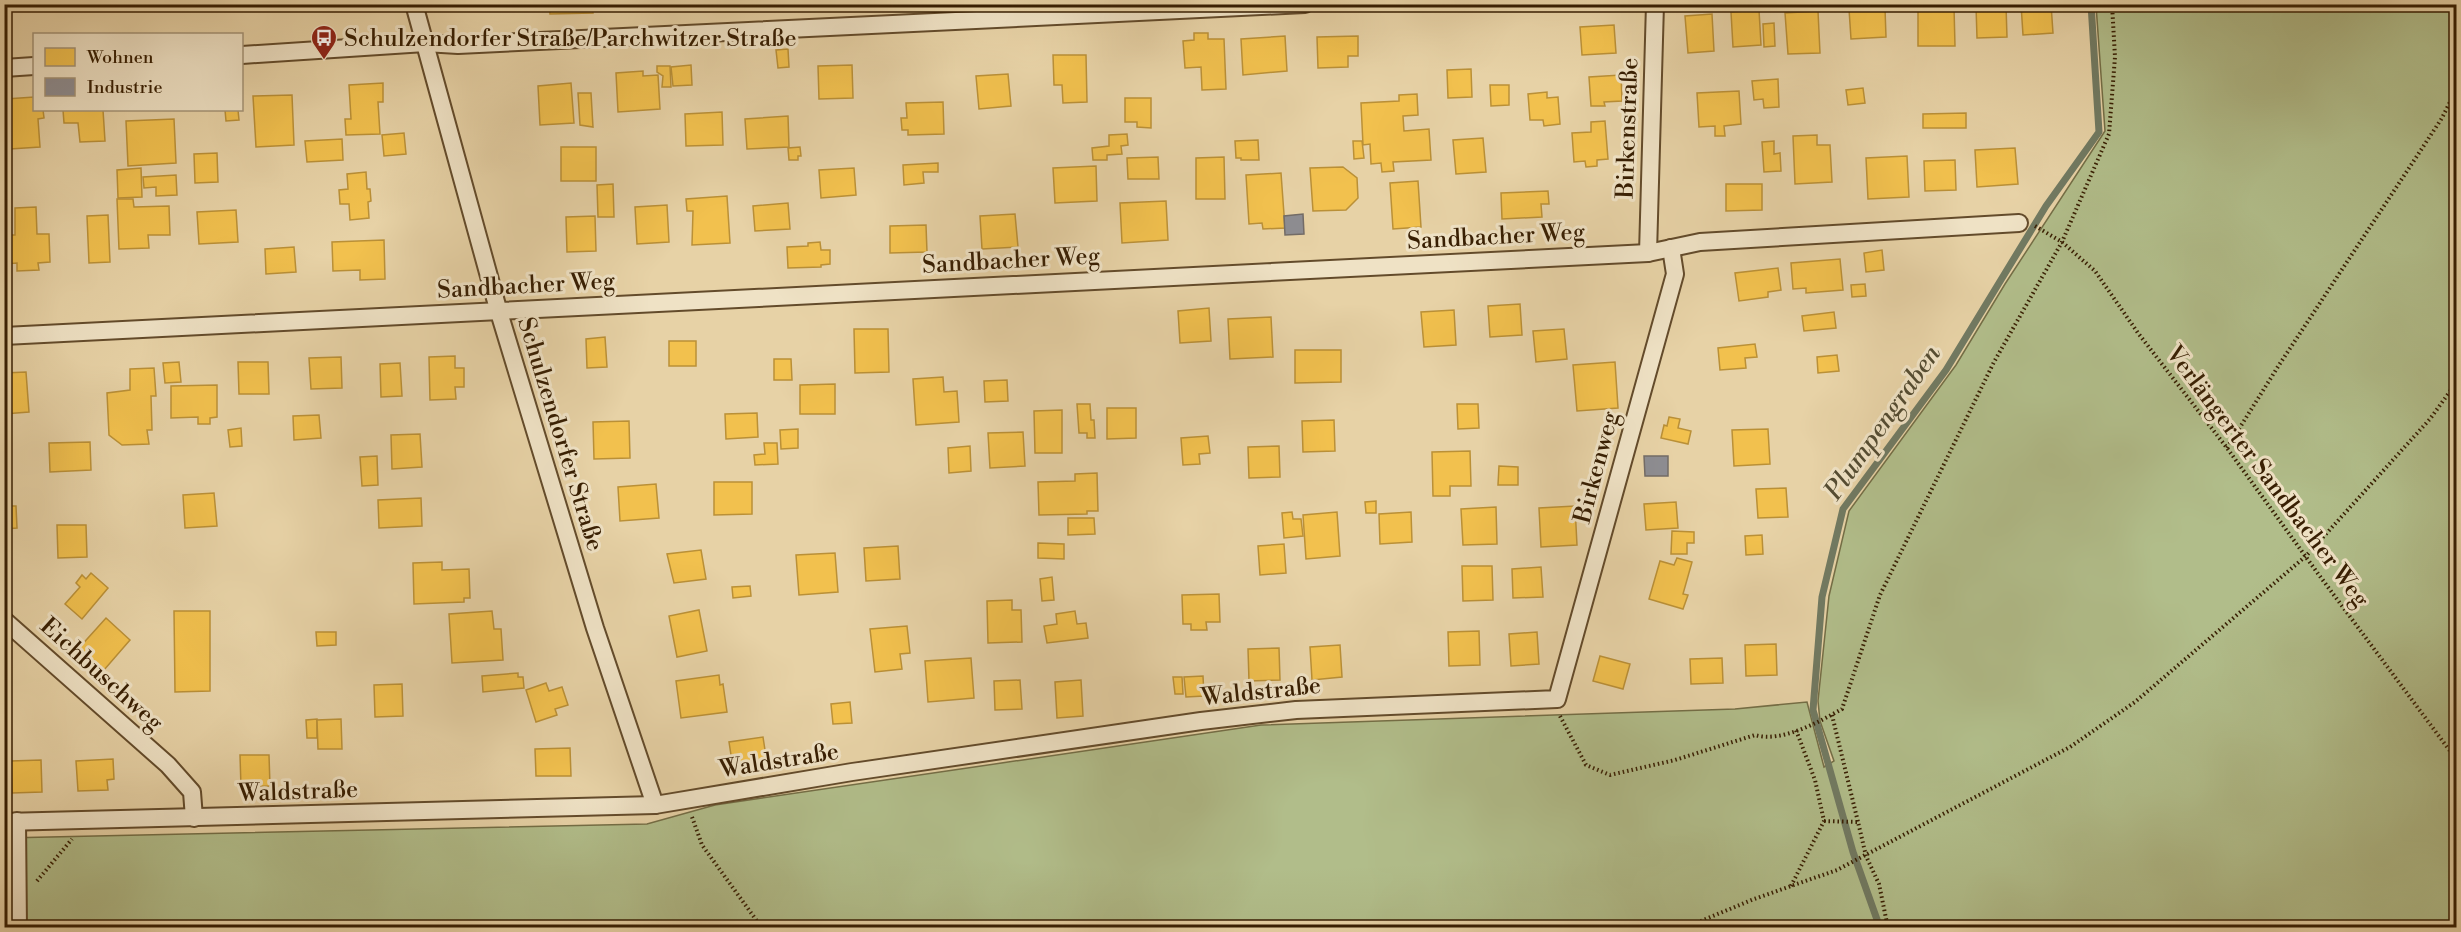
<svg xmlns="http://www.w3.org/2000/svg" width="2461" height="932" viewBox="0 0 2461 932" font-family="'Libre Bodoni',serif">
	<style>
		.green { fill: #b1bd8a; stroke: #746e46; stroke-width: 1.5 }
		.homes { fill: #f2c14e; stroke: #ba9037; stroke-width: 1.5 }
		.industry { fill: #8d8d92; stroke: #736c67; stroke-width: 1.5 }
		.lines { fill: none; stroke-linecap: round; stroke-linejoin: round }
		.stream { stroke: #717a62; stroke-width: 7 }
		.street-casing { stroke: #634b2b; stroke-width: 20 }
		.path { stroke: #371e02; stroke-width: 4; stroke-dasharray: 1.5 3; stroke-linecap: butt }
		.street { stroke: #efe2c5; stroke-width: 16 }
		.labels { text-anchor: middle; stroke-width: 6; stroke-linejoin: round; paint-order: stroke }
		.poi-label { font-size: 24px; fill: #371e02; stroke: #efe2c5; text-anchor: start }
		.street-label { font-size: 24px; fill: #371e02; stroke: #efe2c5 }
		.water-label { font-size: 26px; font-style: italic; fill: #544c32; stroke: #efe2c5 }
	</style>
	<rect width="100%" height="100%" fill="#e7d2a6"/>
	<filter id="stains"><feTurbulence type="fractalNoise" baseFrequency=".00333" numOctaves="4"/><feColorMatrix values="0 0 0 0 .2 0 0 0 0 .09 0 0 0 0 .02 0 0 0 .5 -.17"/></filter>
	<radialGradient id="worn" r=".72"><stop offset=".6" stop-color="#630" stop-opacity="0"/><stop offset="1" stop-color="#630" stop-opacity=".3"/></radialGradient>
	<polygon class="green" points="2096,5 2456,5 2456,927 5,928 4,838 647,824 715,805 1261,725 1735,709 1807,702 1824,767 1834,761 1820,721 1818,701 1829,596 1849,511 1956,365 2005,284 2105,131"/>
	<g class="homes">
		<polygon points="76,4 105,4 106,9 76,11"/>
		<polygon points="549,4 592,4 593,13 550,14"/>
		<polygon points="2021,4 2051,4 2053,33 2023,35"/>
		<polygon points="2006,5 2007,37 1977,38 1976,6"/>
		<polygon points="1954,7 1955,46 1918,46 1918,8"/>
		<polygon points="1885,8 1886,37 1851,39 1849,9"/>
		<polygon points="1759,10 1761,45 1733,47 1731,12"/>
		<polygon points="1818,11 1820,53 1788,54 1785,13"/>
		<polygon points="1712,14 1714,51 1688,53 1685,16"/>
		<polygon points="1774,23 1775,46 1764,47 1763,24"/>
		<polygon points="1614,25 1616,53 1582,55 1580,27"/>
		<polygon points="1194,33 1208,33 1208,39 1224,39 1226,89 1202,90 1201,67 1185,68 1183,41 1194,40"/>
		<polygon points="1285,36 1287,71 1243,75 1241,39"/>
		<polygon points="1358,36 1358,56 1348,56 1348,67 1318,68 1317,37"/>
		<polygon points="788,49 789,67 778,68 776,50"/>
		<polygon points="1053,55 1086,55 1087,102 1063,103 1062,85 1054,85"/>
		<polygon points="691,65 692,85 673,86 671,67"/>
		<polygon points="852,65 853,98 819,99 818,66"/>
		<polygon points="657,66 670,66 671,87 662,87 663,76 657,72"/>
		<polygon points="1471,69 1472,97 1448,98 1447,70"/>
		<polygon points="643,71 643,76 658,75 660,109 618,112 616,73"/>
		<polygon points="1008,74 1011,106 979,109 976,76"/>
		<polygon points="1621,75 1622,101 1604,102 1605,106 1591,106 1589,77"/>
		<polygon points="1778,79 1779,107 1764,108 1763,99 1754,100 1752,81"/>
		<polygon points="383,83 383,102 378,102 380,134 346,135 345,119 351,119 349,85"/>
		<polygon points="571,83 574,123 540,125 538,86"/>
		<polygon points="1490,85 1509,85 1509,105 1491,106"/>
		<polygon points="1863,88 1865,103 1848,105 1846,90"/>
		<polygon points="1739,91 1741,124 1724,126 1725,136 1715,136 1715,126 1699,127 1697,93"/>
		<polygon points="1547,92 1547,98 1558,97 1560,124 1544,126 1543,120 1530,120 1528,94"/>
		<polygon points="578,93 591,93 593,127 580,125"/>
		<polygon points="1417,94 1418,115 1403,116 1404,131 1429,129 1431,160 1393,162 1394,171 1382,172 1381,163 1371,164 1370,144 1363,145 1361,103 1399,101 1399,95"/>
		<polygon points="292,95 294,145 256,147 253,96"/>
		<polygon points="34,97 34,110 43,110 44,118 38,119 40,147 10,149 6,99"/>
		<polygon points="1125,98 1151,98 1151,128 1137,127 1137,122 1125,122"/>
		<polygon points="943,102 944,134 908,135 908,130 902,130 901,118 907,118 906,103"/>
		<polygon points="63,110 103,110 105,141 80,142 78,123 64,123"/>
		<polygon points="225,110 238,110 239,120 226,121"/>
		<polygon points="722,112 723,145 686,146 685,114"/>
		<polygon points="1966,113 1966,128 1923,128 1923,114"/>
		<polygon points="788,116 789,147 747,149 745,119"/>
		<polygon points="174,119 176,163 128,166 126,121"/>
		<polygon points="1605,121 1608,159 1597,160 1597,166 1586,167 1585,161 1574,162 1572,133 1591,132 1591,122"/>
		<polygon points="404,133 406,154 384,156 382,135"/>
		<polygon points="1127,134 1128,145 1121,146 1122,154 1107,155 1107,160 1093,160 1092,148 1109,146 1109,135"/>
		<polygon points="1817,135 1817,145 1830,145 1832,182 1795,184 1793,136"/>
		<polygon points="1483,138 1486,172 1456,174 1453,140"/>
		<polygon points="342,139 343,160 307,162 305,141"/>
		<polygon points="1258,140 1259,160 1241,160 1241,158 1236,158 1235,141"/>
		<polygon points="1353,141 1362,141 1364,158 1354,159"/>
		<polygon points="1774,141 1774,154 1780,153 1781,171 1764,172 1762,142"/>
		<rect x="561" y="147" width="35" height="34"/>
		<polygon points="800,147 801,156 798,156 798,160 789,160 788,148"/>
		<polygon points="2015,148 2018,184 1977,187 1975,150"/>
		<polygon points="217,153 218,182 195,183 194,154"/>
		<polygon points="1907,156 1909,197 1868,199 1866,158"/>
		<polygon points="1158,157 1159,179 1128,179 1127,158"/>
		<polygon points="1224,157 1225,199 1196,199 1196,158"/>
		<polygon points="1955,160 1956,190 1925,191 1924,161"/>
		<polygon points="938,163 938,172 923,172 924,183 904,185 903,165"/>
		<polygon points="1096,166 1097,201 1055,203 1053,168"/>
		<polygon points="1343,167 1357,178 1358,198 1346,210 1313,211 1310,168"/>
		<polygon points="141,168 142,197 118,198 117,170"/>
		<polygon points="854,168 856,195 821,198 819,170"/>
		<polygon points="366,172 367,189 370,189 371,201 368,202 369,218 350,220 349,204 340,204 339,190 348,189 347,174"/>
		<polygon points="1281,173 1285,228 1263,229 1262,223 1249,224 1246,175"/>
		<polygon points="176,175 177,195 156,196 156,187 144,188 143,177"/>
		<polygon points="1418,181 1421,227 1393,229 1390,183"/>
		<polygon points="613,184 614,217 598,217 597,185"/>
		<polygon points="1726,184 1762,184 1762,210 1726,211"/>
		<polygon points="1548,191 1549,204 1541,204 1542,217 1502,219 1501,193"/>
		<polygon points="727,196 730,243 692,245 693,211 687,211 686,199"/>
		<polygon points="117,199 133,199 134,207 169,206 170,235 148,235 149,248 119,249"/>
		<polygon points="1166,201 1168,240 1122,243 1120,203"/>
		<polygon points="788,203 790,229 755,231 753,206"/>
		<polygon points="667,205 669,242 637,244 635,207"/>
		<polygon points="36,207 37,234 49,234 50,262 38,263 39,270 17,271 17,263 4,264 4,235 15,235 15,208"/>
		<polygon points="236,210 238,242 199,244 197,212"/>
		<polygon points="1015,214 1018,247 982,249 980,216"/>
		<polygon points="108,215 110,262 89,263 87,216"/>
		<polygon points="595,216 596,251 567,252 566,217"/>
		<polygon points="926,225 927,252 890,253 890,226"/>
		<polygon points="384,240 385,279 360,280 360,270 333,271 332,242"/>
		<polygon points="820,242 821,250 830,250 830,264 821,265 821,267 788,268 787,247 808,246 808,243"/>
		<polygon points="294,247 296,272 266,274 265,249"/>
		<polygon points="1882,250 1884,270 1866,272 1864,253"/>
		<polygon points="1840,259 1843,290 1806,293 1806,288 1793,289 1791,263"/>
		<polygon points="1778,268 1781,290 1768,292 1768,297 1739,301 1735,273"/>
		<polygon points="1865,284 1866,296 1852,297 1851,285"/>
		<polygon points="1520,304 1522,335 1490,337 1488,306"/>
		<polygon points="1209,308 1211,341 1180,343 1178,311"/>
		<polygon points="1454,310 1456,345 1424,347 1421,312"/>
		<polygon points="1834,312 1836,328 1804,331 1802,316"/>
		<polygon points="1271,317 1273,357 1230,359 1228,319"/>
		<polygon points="854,329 888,329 889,372 855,373"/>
		<polygon points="1564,329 1567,359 1536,362 1533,331"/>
		<polygon points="605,337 607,367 587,368 586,339"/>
		<rect x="669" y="341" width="27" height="25"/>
		<polygon points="1755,344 1757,357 1745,358 1746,368 1720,370 1718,348"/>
		<polygon points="1295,350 1341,350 1341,382 1295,383"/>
		<polygon points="1837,355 1839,371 1818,373 1817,357"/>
		<polygon points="455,356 455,368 464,368 464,387 455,387 456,399 430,400 429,357"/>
		<polygon points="341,357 342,388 311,389 309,358"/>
		<polygon points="774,359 791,359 792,380 774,380"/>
		<polygon points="179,362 181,382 165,383 163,363"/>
		<polygon points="238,362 268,362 269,394 239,394"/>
		<polygon points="1615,362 1618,408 1577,411 1573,365"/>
		<polygon points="400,363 402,396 381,397 380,364"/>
		<polygon points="154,368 156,396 151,396 152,430 147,430 149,444 122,445 109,435 107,393 130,390 130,369"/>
		<polygon points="26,372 29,412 4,414 4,373"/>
		<polygon points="943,377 944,392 957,391 959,422 916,425 913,379"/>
		<polygon points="1007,380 1008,401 985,402 984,381"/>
		<polygon points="835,384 835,414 800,414 800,385"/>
		<polygon points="217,385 217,417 210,418 210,424 198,424 198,417 171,418 171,386"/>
		<polygon points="1077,404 1090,404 1091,420 1094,420 1095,438 1087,438 1087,433 1079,433"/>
		<polygon points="1457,404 1478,404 1479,428 1458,429"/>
		<polygon points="1107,408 1136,408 1136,438 1107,439"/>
		<polygon points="1062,410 1062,453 1035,453 1034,411"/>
		<polygon points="757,413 758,437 726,439 725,414"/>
		<polygon points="319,415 321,438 294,440 293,416"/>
		<polygon points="1669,417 1680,419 1678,428 1691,431 1688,444 1661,438 1664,425 1667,426"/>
		<polygon points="1334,420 1335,451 1303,452 1302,421"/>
		<polygon points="629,421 630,458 594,459 593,422"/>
		<polygon points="241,428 242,446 230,447 228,430"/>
		<polygon points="798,429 798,448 781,449 780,430"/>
		<polygon points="1768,429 1770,464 1734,466 1732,430"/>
		<polygon points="1023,432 1025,466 990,468 988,433"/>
		<polygon points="420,434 422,467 392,469 391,435"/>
		<polygon points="1208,436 1210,453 1199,454 1200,464 1183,465 1181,438"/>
		<polygon points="90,442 91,470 50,472 49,443"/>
		<polygon points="764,443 777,443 778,464 755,465 754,455 765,454"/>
		<polygon points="970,446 971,471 949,473 948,448"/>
		<polygon points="1279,446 1280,477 1249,478 1248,447"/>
		<polygon points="1470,451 1471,486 1450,486 1450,496 1433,496 1432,452"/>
		<polygon points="377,456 378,485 362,486 360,457"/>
		<polygon points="1499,466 1518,467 1518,485 1498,485"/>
		<polygon points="1097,473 1098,511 1087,511 1087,514 1039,515 1038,482 1075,481 1075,474"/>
		<polygon points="714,482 752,482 752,514 714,515"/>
		<polygon points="656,484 659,518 620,521 618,487"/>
		<polygon points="1786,488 1788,517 1758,518 1756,489"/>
		<polygon points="214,493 217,526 185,528 183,495"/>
		<polygon points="421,498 422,526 379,528 378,500"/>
		<polygon points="1376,501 1376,513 1366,513 1365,502"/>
		<polygon points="1676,502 1678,528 1646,530 1644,504"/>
		<polygon points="4,506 16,506 17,528 4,529"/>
		<polygon points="1575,506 1577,545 1541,547 1539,508"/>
		<polygon points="1496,507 1497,544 1463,545 1461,509"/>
		<polygon points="1292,512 1293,519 1301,519 1303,536 1284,538 1282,513"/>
		<polygon points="1337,512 1340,556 1306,559 1303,515"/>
		<polygon points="1411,512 1412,542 1380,544 1379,514"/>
		<polygon points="1068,518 1094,518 1095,534 1068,535"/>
		<polygon points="57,525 86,525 87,557 58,558"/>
		<polygon points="1672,531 1694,532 1694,543 1687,543 1687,554 1671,554"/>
		<polygon points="1762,535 1763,554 1746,555 1745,536"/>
		<polygon points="1038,543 1064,544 1064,559 1038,558"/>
		<polygon points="1284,544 1286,573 1260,575 1258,546"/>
		<polygon points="898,546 900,579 866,581 864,548"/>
		<polygon points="701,550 706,579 674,583 667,554"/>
		<polygon points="835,553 838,592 799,595 796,555"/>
		<polygon points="1677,558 1692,562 1683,594 1688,595 1683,609 1649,599 1660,561 1674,565"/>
		<polygon points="442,562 442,570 469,569 470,598 464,598 464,602 414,604 413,563"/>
		<polygon points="1462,566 1492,566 1493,600 1463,601"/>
		<polygon points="1541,567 1543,597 1513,598 1512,569"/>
		<polygon points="91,573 108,588 82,619 65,604 80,587 76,583 82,575 86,579"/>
		<polygon points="1052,577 1054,600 1042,601 1040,579"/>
		<polygon points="750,586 751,596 733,598 732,587"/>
		<polygon points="1219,594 1220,622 1206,622 1207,630 1191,630 1191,624 1183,624 1182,595"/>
		<polygon points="1012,600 1012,610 1021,610 1022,642 988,643 987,601"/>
		<polygon points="699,610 707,651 677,657 669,616"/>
		<polygon points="174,611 210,611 210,691 175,692"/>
		<polygon points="492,611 494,629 501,629 503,660 452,663 449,614"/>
		<polygon points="1075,611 1077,624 1086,623 1088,638 1047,643 1044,626 1057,624 1056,614"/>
		<polygon points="106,618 130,640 104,670 79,648"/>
		<polygon points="907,626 910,653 900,654 902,669 875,672 870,629"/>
		<polygon points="1479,631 1480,665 1449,666 1448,632"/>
		<polygon points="316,632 336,632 336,645 317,646"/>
		<polygon points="1537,632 1539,664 1511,666 1509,634"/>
		<polygon points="1776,644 1777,675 1746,676 1745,645"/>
		<polygon points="1340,645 1342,677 1312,680 1310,647"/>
		<polygon points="1279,648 1280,680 1249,681 1248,649"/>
		<polygon points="1600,656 1630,664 1623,689 1593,681"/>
		<polygon points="971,658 974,698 928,702 925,661"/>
		<polygon points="1722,658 1723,683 1691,684 1690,659"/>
		<polygon points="518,673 518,677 523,677 524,688 483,692 482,676"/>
		<polygon points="719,675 720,685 723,684 727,712 681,718 676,681"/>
		<polygon points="1203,676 1204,696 1186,697 1184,677"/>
		<polygon points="1173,677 1182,677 1183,694 1175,694"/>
		<polygon points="1020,680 1022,709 995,710 994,681"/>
		<polygon points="1081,680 1083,716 1057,718 1055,682"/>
		<polygon points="546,683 549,691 562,687 568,705 555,709 557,715 536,722 526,690"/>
		<polygon points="402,684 403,716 375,717 374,685"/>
		<polygon points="850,702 852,723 833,724 831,704"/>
		<polygon points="317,719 317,738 307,738 306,720"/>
		<polygon points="341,719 342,749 318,749 317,720"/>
		<polygon points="763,737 767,763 733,768 729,742"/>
		<polygon points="570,748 571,776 536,776 535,749"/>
		<polygon points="240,755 269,755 270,786 241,787"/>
		<polygon points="113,759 114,779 107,780 108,790 78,791 76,761"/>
		<polygon points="41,760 42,792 12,793 11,761"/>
	</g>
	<g class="industry">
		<polygon points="1303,214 1304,234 1285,235 1284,216"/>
		<polygon points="1644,456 1668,456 1668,476 1645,476"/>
	</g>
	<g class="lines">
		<polyline class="stream" points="1880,928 1853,852 1813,710 1822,597 1843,509 1946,370 2046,206 2099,132 2091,4"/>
		<defs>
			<g id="street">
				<polyline points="414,4 498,309 595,628 655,805"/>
				<polyline points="242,55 425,43 458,45 1305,4"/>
				<polyline points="4,68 34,66"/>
				<polyline points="1648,253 1655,4"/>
				<polyline points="4,336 1648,253 1700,242 2019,223"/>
				<polyline points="4,620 168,765 192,792 194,818"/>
				<polyline points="17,821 18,928"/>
				<polyline points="4,822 655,805 852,772 1201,721 1296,710 1557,699 1675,274 1671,248"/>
			</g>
		</defs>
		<use href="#street" class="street-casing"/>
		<g class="path">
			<polyline points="2035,226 2062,242 2095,271 2138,333 2227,448 2319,575 2456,759"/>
			<polyline points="2227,448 2279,365 2442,118 2456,90"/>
			<polyline points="1832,715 1858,822"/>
			<path d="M1560,716l26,49 24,10 65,-15 80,-25c26,8 64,-13 87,-26l38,-114 114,-233 68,-120 47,-108 6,-77 -3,-53"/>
			<polyline points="692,817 702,845 762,928"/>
			<polyline points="1824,821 1858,822 1866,856 1879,884 1888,928"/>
			<polyline points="37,881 72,839"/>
			<polyline points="1791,886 1824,821 1815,780 1796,730"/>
			<polyline points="1684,928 1754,899 1837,870 2070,747 2135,702 2306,556 2430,419 2456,383"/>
		</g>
		<use href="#street" class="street"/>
	</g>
	<defs>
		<symbol id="bus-pin" viewBox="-11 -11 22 30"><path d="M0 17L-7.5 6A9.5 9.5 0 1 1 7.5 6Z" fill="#8f2418" stroke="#efe2c5"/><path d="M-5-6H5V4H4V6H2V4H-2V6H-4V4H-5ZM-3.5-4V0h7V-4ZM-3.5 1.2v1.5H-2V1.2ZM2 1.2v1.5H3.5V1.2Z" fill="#fff"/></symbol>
	</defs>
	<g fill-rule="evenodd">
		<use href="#bus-pin" x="309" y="23" width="30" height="40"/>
	</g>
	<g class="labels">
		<g class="poi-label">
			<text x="344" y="46">Schulzendorfer Straße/Parchwitzer Straße</text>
		</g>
		<g class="street-label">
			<text transform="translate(1627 128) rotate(-88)" y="8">Birkenstraße</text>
			<text transform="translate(1496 236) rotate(-3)" y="8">Sandbacher Weg</text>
			<text transform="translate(1011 260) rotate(-3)" y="8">Sandbacher Weg</text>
			<text transform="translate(526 285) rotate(-3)" y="8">Sandbacher Weg</text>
			<text transform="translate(561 434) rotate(73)" y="8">Schulzendorfer Straße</text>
			<text transform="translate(1596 467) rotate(-75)" y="8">Birkenweg</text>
			<text transform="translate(2268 476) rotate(53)" y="8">Verlängerter Sandbacher Weg</text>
			<text transform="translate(102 674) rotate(42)" y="8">Eichbuschweg</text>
			<text transform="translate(1261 691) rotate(-6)" y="8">Waldstraße</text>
			<text transform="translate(779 760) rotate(-9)" y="8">Waldstraße</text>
			<text transform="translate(298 791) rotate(-2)" y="8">Waldstraße</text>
		</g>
		<g class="water-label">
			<text transform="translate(1882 422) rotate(-55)" y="9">Plumpengraben</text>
		</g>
	</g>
	<rect width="2461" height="932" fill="none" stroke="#e7d2a6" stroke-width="24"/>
	<rect x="6" y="6" width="2449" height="920" fill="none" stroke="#371e02" stroke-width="3"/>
	<rect x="12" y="12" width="2437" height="908" fill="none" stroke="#371e02" stroke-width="1.5"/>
	<rect x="33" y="33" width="210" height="78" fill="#efe2c5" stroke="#a59477" stroke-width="1.5"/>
	<rect x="45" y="48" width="30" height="18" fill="#f2c14e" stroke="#a59477" stroke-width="1.5"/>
	<text x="87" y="63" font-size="18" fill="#371e02">Wohnen</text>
	<rect x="45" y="78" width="30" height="18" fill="#8d8d92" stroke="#a59477" stroke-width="1.5"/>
	<text x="87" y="93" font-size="18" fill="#371e02">Industrie</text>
	<rect width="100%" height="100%" filter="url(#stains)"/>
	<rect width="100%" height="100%" fill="url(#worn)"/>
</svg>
